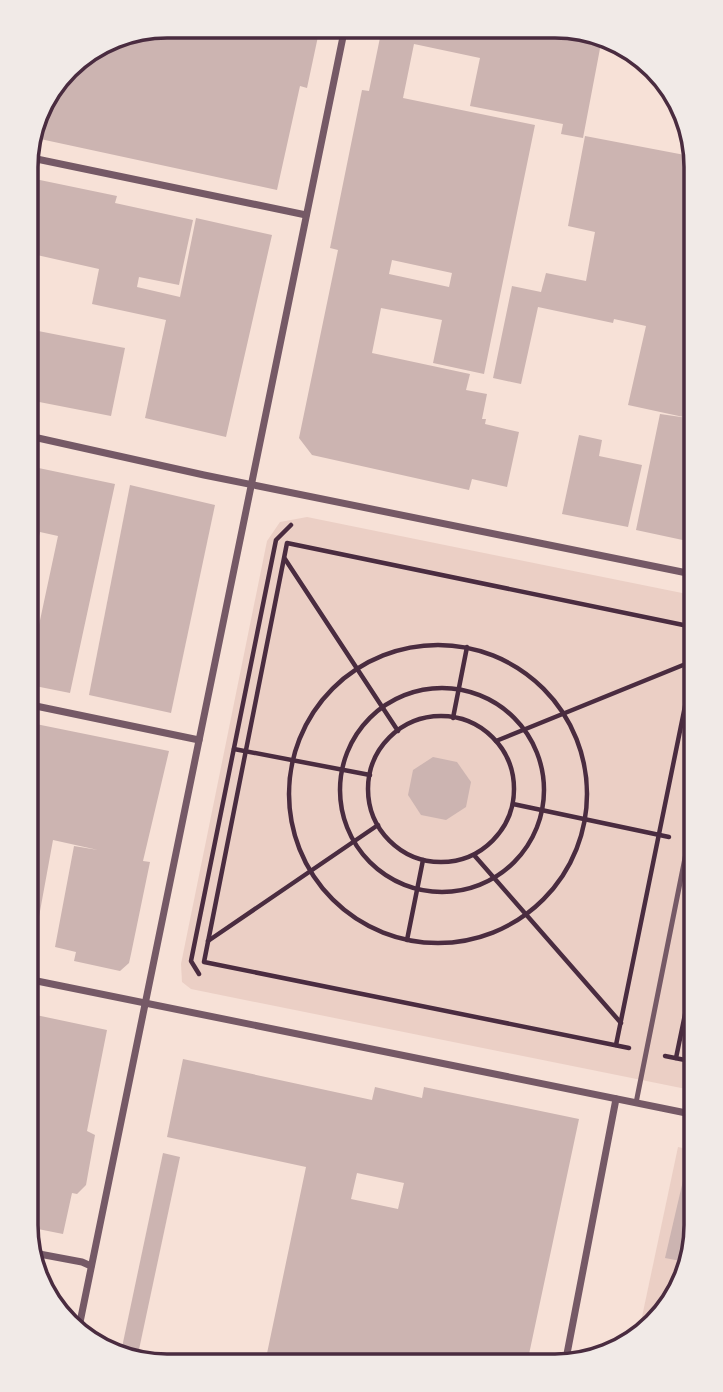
<svg xmlns="http://www.w3.org/2000/svg" width="723" height="1392" viewBox="0 0 723 1392" font-family="Manrope,sans-serif">
	<style>
		.green { fill: #ebcfc5 }
		.building { fill: #ccb4b1; fill-rule: evenodd }
		.lines { fill: none; stroke-linecap: round; stroke-linejoin: round }
		.path { stroke: #4a2c40; stroke-width: 4.5 }
		.service { stroke: #755966; stroke-width: 5 }
		.minor { stroke: #755966; stroke-width: 7 }
		.rim { fill: none; stroke: #4a2c40; stroke-width: 3.5 }
	</style>
	<rect width="100%" height="100%" fill="#f7e1d7"/>
	<g class="green">
		<polygon points="307,517 692,595 696,1091 191,989 182,982 181,964 267,541 280,522"/>
		<polygon points="678,1147 696,1151 696,1234 667,1311 639,1331"/>
	</g>
	<g class="building">
		<polygon points="168,26 320,27 307,88 300,86 277,190 31,137 41,105 74,62 114,37"/>
		<path d="M382,28l201,1 19,9 -19,100 -22,-4 2,-10 -93,-18 10,-48 -66,-14 -11,54 132,27 -51,249 -51,-11 9,-43 -61,-12 -9,45 98,21 -4,16 21,4 -5,25h4l-1,5 34,8 -12,55 -35,-8 -3,11 -157,-35 -13,-17 39,-188 -8,-2 32,-158 7,1zM392,260l60,13 -3,14 -60,-13z"/>
		<polygon points="585,136 690,156 692,542 636,530 660,414 688,418 628,405 646,326 614,319 613,323 538,307 521,384 493,378 512,286 541,292 546,273 586,281 595,232 568,226"/>
		<polygon points="35,179 117,196 115,203 193,220 179,285 139,277 137,287 180,297 196,218 272,235 226,437 145,418 166,320 92,304 99,269 28,253 28,210"/>
		<polygon points="28,329 125,348 111,416 29,400"/>
		<polygon points="579,435 602,440 599,456 642,465 628,527 562,514"/>
		<polygon points="29,466 115,484 70,693 30,685 30,623 39,625 58,536 40,532 30,575"/>
		<polygon points="130,485 215,505 171,713 89,695"/>
		<polygon points="31,723 169,751 143,861 150,862 131,954 129,963 120,971 74,961 76,952 55,947 74,846 98,850 53,840 34,944 32,943"/>
		<polygon points="433,757 457,762 471,782 466,807 446,820 421,815 408,795 413,770"/>
		<polygon points="36,1015 107,1030 87,1131 95,1135 86,1185 77,1194 72,1193 63,1234 33,1228 32,1031"/>
		<path d="M183,1059l189,41 3,-13 47,11 2,-11 155,32 -51,240 -263,4 41,-196 -139,-30zM357,1173l47,10 -6,26 -47,-10z"/>
		<polygon points="163,1153 180,1157 137,1359 121,1352"/>
		<polygon points="685,1172 696,1175 696,1234 686,1262 665,1258"/>
	</g>
	<g class="lines">
		<g class="path">
			<polyline points="285,559 398,731"/>
			<circle cx="438" cy="794" r="149"/>
			<circle cx="442" cy="790" r="102"/>
			<circle cx="441" cy="789" r="73"/>
			<polyline points="453,718 467,647"/>
			<polyline points="496,741 693,661"/>
			<polyline points="234,749 370,775"/>
			<polyline points="513,804 669,837"/>
			<polyline points="474,855 621,1023"/>
			<polyline points="407,940 423,860"/>
			<polyline points="208,941 378,825"/>
			<polyline points="199,974 191,961 276,540 291,525"/>
			<polyline points="616,1045 693,667"/>
			<polyline points="629,1048 204,962 287,543 693,627"/>
			<polyline points="665,1056 695,1062"/>
			<polyline points="676,1058 695,966"/>
		</g>
		<polyline class="service" points="636,1103 694,813"/>
		<g class="minor">
			<polyline points="27,157 306,215"/>
			<polyline points="29,436 204,475 692,574"/>
			<polyline points="31,705 199,740"/>
			<polyline points="32,980 696,1115"/>
			<polyline points="34,1253 82,1262 91,1266"/>
			<polyline points="78,1332 345,27"/>
			<polyline points="566,1359 616,1099"/>
		</g>
	</g>
	<path d="M0 0H723V1392H0ZM167 38H555A129 129 0 0 1 684 167V1225A129 129 0 0 1 555 1354H167A129 129 0 0 1 38 1225V167A129 129 0 0 1 167 38Z" fill="#f1eae7" fill-rule="evenodd"/>
	<path class="rim" d="M167 38H555A129 129 0 0 1 684 167V1225A129 129 0 0 1 555 1354H167A129 129 0 0 1 38 1225V167A129 129 0 0 1 167 38Z"/>
</svg>
